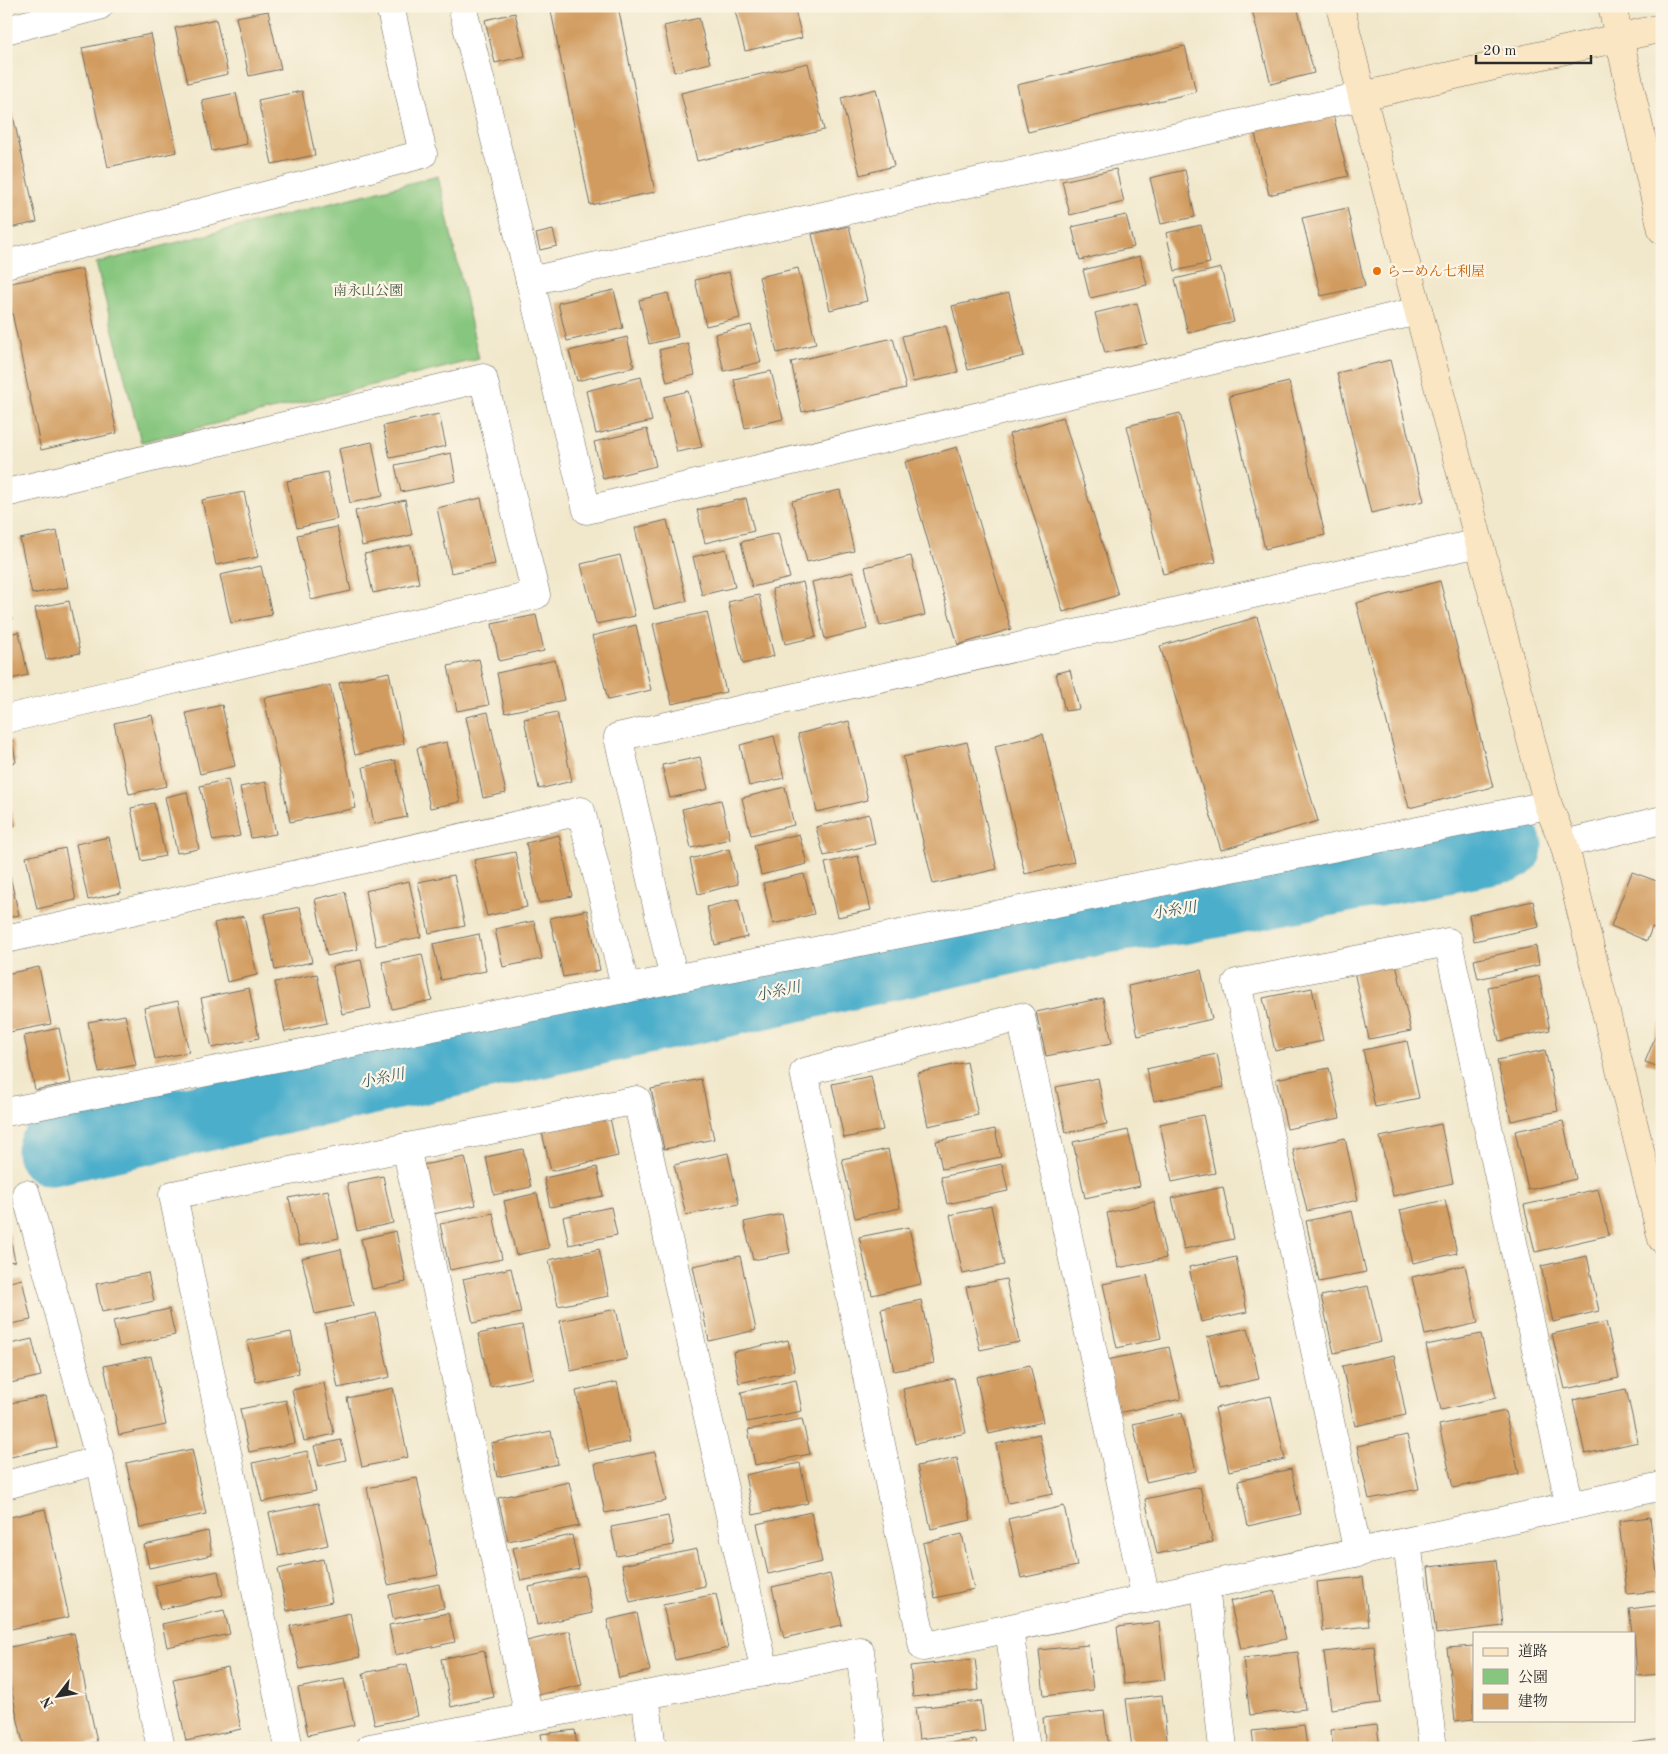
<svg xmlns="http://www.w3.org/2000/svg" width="1668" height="1754" viewBox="0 0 1668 1754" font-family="'Old Standard TT','Noto Serif JP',serif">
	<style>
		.green { fill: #86c67e; stroke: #587854 }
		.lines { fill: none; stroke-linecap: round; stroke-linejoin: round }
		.river { stroke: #4baecb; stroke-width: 69 }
		.building { fill: #d19b5f }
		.street-casing { stroke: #706d63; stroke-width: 29 }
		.secondary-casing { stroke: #706d63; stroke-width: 29 }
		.street { stroke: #fff; stroke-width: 28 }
		.secondary { stroke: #fbe6c3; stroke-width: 28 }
		.food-dot { fill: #e8710a; stroke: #fcf5e5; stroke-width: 2 }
		.labels { text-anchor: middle; stroke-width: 4.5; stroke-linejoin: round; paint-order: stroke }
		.food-label { font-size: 14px; fill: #c56008; stroke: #fcf5e5; text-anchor: start }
		.park-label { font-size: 14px; fill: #465a44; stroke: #fcf5e5 }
		.water-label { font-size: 15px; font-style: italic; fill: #365963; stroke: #fcf5e5 }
	</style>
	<rect width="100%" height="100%" fill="#fcf5e5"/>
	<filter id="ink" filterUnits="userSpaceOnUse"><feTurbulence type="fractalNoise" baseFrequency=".02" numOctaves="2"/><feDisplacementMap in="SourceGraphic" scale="10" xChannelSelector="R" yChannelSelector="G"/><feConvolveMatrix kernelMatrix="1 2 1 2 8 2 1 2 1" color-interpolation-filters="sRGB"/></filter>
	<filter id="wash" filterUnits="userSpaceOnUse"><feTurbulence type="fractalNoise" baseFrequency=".0096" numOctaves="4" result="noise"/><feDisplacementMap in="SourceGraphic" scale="20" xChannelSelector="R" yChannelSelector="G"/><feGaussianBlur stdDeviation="1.12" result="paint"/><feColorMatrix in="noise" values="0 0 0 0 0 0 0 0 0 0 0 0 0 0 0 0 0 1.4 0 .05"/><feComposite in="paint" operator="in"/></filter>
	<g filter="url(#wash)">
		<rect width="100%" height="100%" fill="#f1e8cc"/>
		<polygon class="green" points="438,176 479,359 141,442 96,263"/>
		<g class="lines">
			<polyline class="river" points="51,1151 1105,919 1180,910 1508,847"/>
		</g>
		<g id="blocks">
			<g class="building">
				<polygon points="550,6 618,6 655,192 590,205"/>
				<polygon points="734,6 794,6 802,38 745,51"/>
				<polygon points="1251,6 1297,6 1314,73 1271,84"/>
				<polygon points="268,11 281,69 249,76 236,17"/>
				<polygon points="515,13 525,56 495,63 485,20"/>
				<polygon points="699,18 710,63 674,72 664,26"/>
				<polygon points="216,19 228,74 188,83 175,28"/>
				<polygon points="151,34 177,152 108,167 82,48"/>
				<polygon points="1185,46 1196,92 1028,132 1017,85"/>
				<polygon points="808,63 824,130 697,161 681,93"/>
				<polygon points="6,85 37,222 6,229"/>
				<polygon points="876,89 894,166 860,175 841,98"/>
				<polygon points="302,91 315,155 272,164 258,100"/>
				<polygon points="236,93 247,144 212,151 202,100"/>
				<polygon points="1332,110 1348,176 1269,195 1254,129"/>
				<polygon points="1116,169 1124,202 1070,215 1062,181"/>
				<polygon points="1185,170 1195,217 1161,224 1150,178"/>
				<polygon points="1347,208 1365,286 1321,296 1302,218"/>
				<polygon points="1126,215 1134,247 1080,260 1072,227"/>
				<polygon points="1201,225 1210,263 1175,271 1166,233"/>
				<polygon points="849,226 867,301 830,310 812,234"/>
				<polygon points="553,230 557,246 540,250 536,234"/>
				<polygon points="1140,256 1147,285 1090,298 1083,270"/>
				<polygon points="798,268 816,344 777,353 759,277"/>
				<polygon points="1221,268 1234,322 1188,333 1175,279"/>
				<polygon points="82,269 117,433 41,450 6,284"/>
				<polygon points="729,272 740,318 706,326 695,280"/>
				<polygon points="614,290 623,328 567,341 558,303"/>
				<polygon points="668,293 678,337 649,344 639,300"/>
				<polygon points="1009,293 1024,356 968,370 952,306"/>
				<polygon points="1137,303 1147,344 1105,353 1095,313"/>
				<polygon points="751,325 761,362 724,371 715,334"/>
				<polygon points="946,326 958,372 913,382 902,336"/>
				<polygon points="627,337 634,367 577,381 569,351"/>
				<polygon points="893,338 906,388 802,412 791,362"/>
				<polygon points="688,343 695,375 667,382 659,350"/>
				<polygon points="1390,360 1424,501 1371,513 1337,373"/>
				<polygon points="771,371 783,419 745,428 734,379"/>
				<polygon points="641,377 652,421 596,434 586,391"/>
				<polygon points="1289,382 1325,535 1265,549 1229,396"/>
				<polygon points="688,391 702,447 677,452 664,397"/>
				<polygon points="1180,413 1216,562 1163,574 1127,426"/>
				<polygon points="439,414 446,446 390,458 383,426"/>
				<polygon points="1063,417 1118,595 1063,612 1009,434"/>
				<polygon points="647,429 656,466 603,479 594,442"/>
				<polygon points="372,442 383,496 350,503 339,449"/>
				<polygon points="957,447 1011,629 958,645 905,462"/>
				<polygon points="451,453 456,481 401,492 395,465"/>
				<polygon points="327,472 337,519 297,528 287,481"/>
				<polygon points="840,490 854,551 807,562 792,501"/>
				<polygon points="244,492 258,557 216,565 202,500"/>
				<polygon points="481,498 495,564 451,573 437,508"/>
				<polygon points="746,498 754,531 705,543 697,510"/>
				<polygon points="405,500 412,535 362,546 355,511"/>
				<polygon points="667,520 687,601 654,609 635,528"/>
				<polygon points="337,527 351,591 311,600 297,535"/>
				<polygon points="57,531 68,587 32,594 20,539"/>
				<polygon points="778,533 790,578 752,587 741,542"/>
				<polygon points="411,545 419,583 373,593 364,554"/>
				<polygon points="726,549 735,587 702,595 693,557"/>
				<polygon points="620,555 635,616 596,624 581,564"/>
				<polygon points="911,556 925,615 880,626 865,567"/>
				<polygon points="261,566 272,615 231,623 220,575"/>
				<polygon points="853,572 867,629 825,639 812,582"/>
				<polygon points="1440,581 1493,787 1409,808 1356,603"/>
				<polygon points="803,582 816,637 785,644 772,589"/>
				<polygon points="759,595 774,656 743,664 728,602"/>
				<polygon points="6,596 12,619 6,621"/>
				<polygon points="69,601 80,653 46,660 35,608"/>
				<polygon points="707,612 726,692 672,704 653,624"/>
				<polygon points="536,615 544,651 499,661 492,624"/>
				<polygon points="1257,617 1318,821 1221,850 1160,646"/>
				<polygon points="636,625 651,690 608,700 592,636"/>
				<polygon points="19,632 28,675 6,680 6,634"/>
				<polygon points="479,659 489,705 457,711 448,666"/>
				<polygon points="555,660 564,700 505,713 497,673"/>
				<polygon points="1070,670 1079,709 1065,711 1056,673"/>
				<polygon points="389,672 404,744 355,755 339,683"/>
				<polygon points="330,685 356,808 290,822 264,698"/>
				<polygon points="222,705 235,766 200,774 186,713"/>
				<polygon points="488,712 506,793 483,798 466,717"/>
				<polygon points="557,712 572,781 539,789 524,719"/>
				<polygon points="152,715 167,786 129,794 114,723"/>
				<polygon points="849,721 868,800 817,812 798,734"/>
				<polygon points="1043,734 1074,862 1025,874 995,746"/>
				<polygon points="774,736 784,778 749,786 740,745"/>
				<polygon points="12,740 16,762 6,764 6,742"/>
				<polygon points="447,742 460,802 430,808 417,748"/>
				<polygon points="967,742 997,869 933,884 903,757"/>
				<polygon points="700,757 708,789 670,798 662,765"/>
				<polygon points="395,760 407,817 374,824 363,767"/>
				<polygon points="228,779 240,836 213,841 200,786"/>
				<polygon points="266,782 276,834 251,838 240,787"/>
				<polygon points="785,787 794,825 751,835 742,798"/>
				<polygon points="6,791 15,826 6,828"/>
				<polygon points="187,792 199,849 177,853 165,797"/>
				<polygon points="721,800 730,839 691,848 682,809"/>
				<polygon points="154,803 165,856 142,861 131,808"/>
				<polygon points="869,814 875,844 824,856 816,827"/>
				<polygon points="799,834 807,864 761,875 754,845"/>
				<polygon points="559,835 572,896 539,903 526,843"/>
				<polygon points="109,837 121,893 88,900 76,844"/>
				<polygon points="65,848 76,900 37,909 26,857"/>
				<polygon points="729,849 738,884 698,894 690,859"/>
				<polygon points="515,852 527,907 487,916 474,860"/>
				<polygon points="858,856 871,910 838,917 825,863"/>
				<polygon points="6,859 19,915 6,918"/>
				<polygon points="1632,872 1662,883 1662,931 1652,927 1647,941 1611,926"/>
				<polygon points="804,874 814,914 773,924 763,883"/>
				<polygon points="454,875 465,926 429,933 418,882"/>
				<polygon points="409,881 421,937 376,946 365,891"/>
				<polygon points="345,892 358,949 327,956 315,899"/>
				<polygon points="738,899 747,937 715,945 707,907"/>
				<polygon points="1533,901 1539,927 1474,941 1469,915"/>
				<polygon points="300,907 312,962 275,970 264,914"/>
				<polygon points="587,910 600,970 563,977 550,918"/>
				<polygon points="244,916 257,975 227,982 214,923"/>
				<polygon points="534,921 542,959 503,967 495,929"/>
				<polygon points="479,934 486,971 441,980 433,944"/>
				<polygon points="1536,946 1539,965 1478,979 1474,960"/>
				<polygon points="422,954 432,1000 392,1009 382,962"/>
				<polygon points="1395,959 1411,1031 1369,1039 1353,967"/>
				<polygon points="361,960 371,1008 342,1014 332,966"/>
				<polygon points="39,967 51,1024 10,1032 6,1013 6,974"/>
				<polygon points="1201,970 1212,1019 1138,1036 1128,986"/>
				<polygon points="317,974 327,1023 285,1032 275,982"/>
				<polygon points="1539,976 1550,1030 1499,1041 1488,987"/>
				<polygon points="249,988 259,1038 212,1048 201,998"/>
				<polygon points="1312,988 1323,1041 1275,1051 1263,998"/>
				<polygon points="1103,998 1112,1043 1046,1056 1036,1012"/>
				<polygon points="178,1001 189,1052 155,1059 144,1008"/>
				<polygon points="125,1015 136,1065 99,1072 88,1022"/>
				<polygon points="1662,1020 1662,1068 1645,1062"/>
				<polygon points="59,1028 71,1083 35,1090 24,1036"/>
				<polygon points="1407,1041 1419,1098 1375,1107 1363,1050"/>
				<polygon points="1545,1050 1558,1111 1511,1121 1497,1060"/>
				<polygon points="1217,1054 1224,1087 1154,1101 1146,1069"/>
				<polygon points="967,1062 978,1115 928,1126 917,1073"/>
				<polygon points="1329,1068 1340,1118 1287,1129 1276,1079"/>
				<polygon points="871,1076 883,1130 844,1138 832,1084"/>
				<polygon points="1098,1078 1107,1124 1066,1133 1056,1087"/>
				<polygon points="701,1079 714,1139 664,1149 651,1089"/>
				<polygon points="609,1113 618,1156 551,1171 541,1128"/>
				<polygon points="1203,1115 1215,1173 1172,1182 1160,1124"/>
				<polygon points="1563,1121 1576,1179 1528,1190 1515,1131"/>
				<polygon points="1441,1124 1453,1183 1393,1196 1380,1137"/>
				<polygon points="995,1129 1001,1157 942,1169 936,1141"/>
				<polygon points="1128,1130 1140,1186 1085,1198 1073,1142"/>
				<polygon points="1345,1138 1358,1200 1307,1211 1293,1150"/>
				<polygon points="523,1149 531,1187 494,1195 486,1157"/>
				<polygon points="888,1149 900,1208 855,1218 842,1159"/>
				<polygon points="728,1153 739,1204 686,1215 674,1165"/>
				<polygon points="465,1157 476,1205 433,1214 422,1165"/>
				<polygon points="1002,1164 1008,1191 947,1204 941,1177"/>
				<polygon points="597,1167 603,1196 550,1207 544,1178"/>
				<polygon points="383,1176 393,1223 357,1231 347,1183"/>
				<polygon points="1223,1187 1234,1239 1184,1249 1172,1198"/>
				<polygon points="1598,1189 1609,1235 1535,1252 1524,1205"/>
				<polygon points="328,1190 339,1238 299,1246 289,1198"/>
				<polygon points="537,1193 549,1248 516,1255 504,1201"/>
				<polygon points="1445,1200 1457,1253 1413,1263 1400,1210"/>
				<polygon points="1154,1202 1166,1258 1118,1268 1107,1213"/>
				<polygon points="991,1206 1004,1265 963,1274 950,1215"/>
				<polygon points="611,1207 617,1235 569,1245 563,1217"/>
				<polygon points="1352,1211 1366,1272 1319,1282 1306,1221"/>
				<polygon points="493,1213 502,1259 450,1270 440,1224"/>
				<polygon points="782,1214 790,1253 753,1260 744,1222"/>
				<polygon points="909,1227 921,1284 872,1295 859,1237"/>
				<polygon points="396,1231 406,1282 372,1289 361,1239"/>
				<polygon points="9,1232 15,1261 6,1262 6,1233"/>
				<polygon points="341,1249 353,1306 315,1314 302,1258"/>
				<polygon points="599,1249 609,1296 558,1306 549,1260"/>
				<polygon points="740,1256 756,1330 709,1341 693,1266"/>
				<polygon points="1587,1256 1599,1311 1553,1322 1541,1266"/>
				<polygon points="1236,1257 1247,1312 1201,1322 1189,1267"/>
				<polygon points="1465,1265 1478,1323 1425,1335 1412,1277"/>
				<polygon points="511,1268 521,1313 473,1323 463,1279"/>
				<polygon points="148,1273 154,1301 102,1312 96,1284"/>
				<polygon points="1147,1275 1161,1338 1117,1348 1103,1284"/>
				<polygon points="22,1279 31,1320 6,1325 6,1283"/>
				<polygon points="1006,1279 1019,1342 980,1350 966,1287"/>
				<polygon points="1368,1286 1381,1342 1334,1353 1321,1296"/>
				<polygon points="921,1300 934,1363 894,1371 881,1309"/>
				<polygon points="169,1309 175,1335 119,1347 113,1321"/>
				<polygon points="616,1309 627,1359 571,1371 560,1321"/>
				<polygon points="376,1313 390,1377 338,1388 325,1324"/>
				<polygon points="1606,1322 1619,1378 1565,1389 1552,1334"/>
				<polygon points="522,1325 533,1378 490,1387 478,1334"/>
				<polygon points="1248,1328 1259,1379 1218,1388 1207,1337"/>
				<polygon points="291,1332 299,1373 256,1382 247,1341"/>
				<polygon points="1481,1334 1496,1398 1441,1410 1426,1345"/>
				<polygon points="32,1339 41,1376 6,1384 6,1345"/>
				<polygon points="788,1340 795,1371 739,1383 733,1352"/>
				<polygon points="1169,1347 1181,1399 1118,1413 1107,1360"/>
				<polygon points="1394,1355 1406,1415 1355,1426 1342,1366"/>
				<polygon points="151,1356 166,1425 119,1435 104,1366"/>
				<polygon points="1030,1365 1043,1422 989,1434 976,1377"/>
				<polygon points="954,1378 966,1433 915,1444 903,1389"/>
				<polygon points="796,1380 802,1411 747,1422 741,1392"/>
				<polygon points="617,1382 630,1442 588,1451 576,1391"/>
				<polygon points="324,1383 334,1434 304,1441 292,1390"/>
				<polygon points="393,1388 408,1457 362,1467 347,1398"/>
				<polygon points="1626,1389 1638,1442 1585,1454 1573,1400"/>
				<polygon points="46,1396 57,1447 6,1458 6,1404"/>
				<polygon points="1271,1396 1285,1459 1229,1471 1215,1408"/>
				<polygon points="286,1400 295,1443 249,1452 240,1409"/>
				<polygon points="1505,1411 1519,1474 1453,1488 1439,1425"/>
				<polygon points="1182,1413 1196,1471 1146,1482 1133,1424"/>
				<polygon points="802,1419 810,1454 755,1465 748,1430"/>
				<polygon points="551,1431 558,1464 497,1477 491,1443"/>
				<polygon points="1039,1434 1053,1494 1008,1503 996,1444"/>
				<polygon points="1407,1435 1419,1489 1369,1499 1357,1446"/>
				<polygon points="341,1440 346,1460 319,1466 314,1446"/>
				<polygon points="192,1449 206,1514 140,1528 126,1463"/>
				<polygon points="307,1451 316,1491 262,1502 253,1463"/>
				<polygon points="655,1452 666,1501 605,1513 595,1464"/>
				<polygon points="957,1458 971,1520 931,1529 917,1466"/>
				<polygon points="800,1463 808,1503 753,1515 745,1475"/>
				<polygon points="1291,1469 1301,1514 1248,1526 1238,1481"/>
				<polygon points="417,1478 438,1575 388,1585 367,1488"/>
				<polygon points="569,1482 579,1526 508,1541 498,1498"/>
				<polygon points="1200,1487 1213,1542 1157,1554 1145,1499"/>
				<polygon points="318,1503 328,1545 279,1556 269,1513"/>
				<polygon points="1064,1506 1077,1566 1021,1578 1008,1519"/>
				<polygon points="45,1509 69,1617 6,1630 6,1518"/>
				<polygon points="811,1512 822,1562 768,1574 757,1524"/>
				<polygon points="668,1516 674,1545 617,1556 611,1527"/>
				<polygon points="1650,1517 1659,1591 1627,1594 1619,1521"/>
				<polygon points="208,1531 212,1555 149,1568 144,1545"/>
				<polygon points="962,1534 974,1589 935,1598 923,1543"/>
				<polygon points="572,1535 579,1569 521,1581 513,1548"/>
				<polygon points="697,1549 705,1586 630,1602 622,1565"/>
				<polygon points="323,1559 332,1602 287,1611 278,1569"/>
				<polygon points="1496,1560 1503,1626 1436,1634 1428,1567"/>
				<polygon points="218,1571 223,1595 161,1609 155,1585"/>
				<polygon points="830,1574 842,1625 784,1638 772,1587"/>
				<polygon points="585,1575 592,1613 537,1625 529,1587"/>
				<polygon points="1363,1577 1369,1626 1322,1631 1317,1582"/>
				<polygon points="439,1584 444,1608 393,1619 389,1595"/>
				<polygon points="1275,1591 1286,1639 1241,1649 1230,1601"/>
				<polygon points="716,1594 728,1648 675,1660 663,1605"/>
				<polygon points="1662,1605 1662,1674 1637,1676 1634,1633 1632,1633 1629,1609"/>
				<polygon points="224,1610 230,1634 167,1647 162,1624"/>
				<polygon points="350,1613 360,1657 300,1669 290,1626"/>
				<polygon points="448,1613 455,1642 395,1655 389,1625"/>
				<polygon points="637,1613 650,1671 619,1678 607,1620"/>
				<polygon points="1159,1622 1165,1680 1124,1684 1117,1627"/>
				<polygon points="570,1631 582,1685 534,1696 522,1642"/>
				<polygon points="74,1633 97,1742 69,1748 24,1748 6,1665 6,1648"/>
				<polygon points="1088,1645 1093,1690 1044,1696 1039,1650"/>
				<polygon points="1374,1646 1381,1703 1331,1709 1324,1652"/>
				<polygon points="1474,1646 1474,1719 1455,1721 1447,1648"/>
				<polygon points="484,1650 494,1697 451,1707 441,1659"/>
				<polygon points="1298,1652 1305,1709 1250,1715 1243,1658"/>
				<polygon points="975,1659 979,1690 913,1697 910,1666"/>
				<polygon points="407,1664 418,1716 375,1725 363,1673"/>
				<polygon points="228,1667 241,1729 186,1741 173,1679"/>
				<polygon points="344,1679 354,1725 308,1735 298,1688"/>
				<polygon points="1162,1695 1168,1748 1132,1748 1126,1699"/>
				<polygon points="981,1701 985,1731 919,1739 915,1708"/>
				<polygon points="1104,1711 1109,1748 1046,1748 1043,1718"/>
				<polygon points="1304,1725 1307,1748 1254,1748 1252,1731"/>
				<polygon points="1377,1725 1380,1748 1333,1748 1331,1730"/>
				<polygon points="575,1730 577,1748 543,1748 541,1734"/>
				<polygon points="1662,1739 1662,1748 1633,1748 1632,1743"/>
				<polygon points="976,1740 977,1748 921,1748 920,1746"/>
			</g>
		</g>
	</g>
	<g filter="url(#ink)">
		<use href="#blocks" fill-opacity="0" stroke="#706d63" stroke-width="1"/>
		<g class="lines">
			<defs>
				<g id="street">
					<polyline points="462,6 530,281 1362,96"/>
					<polyline points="6,30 99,6"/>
					<polyline points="6,264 423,154 390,6"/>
					<polyline points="530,281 587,510 1418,311"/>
					<polyline points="6,493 483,378 536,595 6,719"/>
					<polyline points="1564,844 1662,820"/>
					<polyline points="6,939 581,811 626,989"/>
					<polyline points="674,979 618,737 1479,543"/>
					<polyline points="6,1112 1548,805"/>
					<polyline points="406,1147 529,1717"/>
					<polyline points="26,1194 100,1460 161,1748"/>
					<polyline points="6,1485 100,1460"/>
					<polyline points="1407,1542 1433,1748"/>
					<polyline points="1358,1553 1237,983 1448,942 1570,1506"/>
					<polyline points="1205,1586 1223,1748"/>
					<polyline points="1146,1599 1021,1017 804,1072 923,1647 1662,1486"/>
					<polyline points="1009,1629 1026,1748"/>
					<polyline points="645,1695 652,1748"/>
					<polyline points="289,1748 173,1195 637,1100 765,1672"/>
					<polyline points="370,1748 765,1672 860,1651 872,1748"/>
				</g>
				<g id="secondary">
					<polyline points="1340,6 1362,96 1548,805 1564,844 1570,867 1662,1239"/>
					<polyline points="1612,6 1662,230"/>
					<polyline points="1362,96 1662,28"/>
				</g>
			</defs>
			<use href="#street" class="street-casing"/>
			<use href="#secondary" class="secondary-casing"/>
			<use href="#street" class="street"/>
			<use href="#secondary" class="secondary"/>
		</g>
	</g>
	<circle class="food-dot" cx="1377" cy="271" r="5"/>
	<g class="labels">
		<g class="food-label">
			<text x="1387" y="276">らーめん七利屋</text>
		</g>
		<g class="park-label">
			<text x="368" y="295">南永山公園</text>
		</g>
		<g class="water-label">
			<text transform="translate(1174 910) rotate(-9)" y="5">小糸川</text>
			<text transform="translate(778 991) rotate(-12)" y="5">小糸川</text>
			<text transform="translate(382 1078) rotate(-12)" y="5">小糸川</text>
		</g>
	</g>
	<rect width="1668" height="1754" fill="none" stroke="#fcf5e5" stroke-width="25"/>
	<rect x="1473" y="1632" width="162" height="90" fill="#fcf5e5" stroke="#a8a49b"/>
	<rect x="1483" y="1648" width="25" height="8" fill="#fbe6c3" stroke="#a8a49b"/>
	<text x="1518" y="1656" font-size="15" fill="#2b2b2b">道路</text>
	<rect x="1483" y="1669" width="25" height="15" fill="#86c67e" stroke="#a8a49b"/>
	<text x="1518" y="1682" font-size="15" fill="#2b2b2b">公園</text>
	<rect x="1483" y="1694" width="25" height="15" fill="#d19b5f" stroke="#a8a49b"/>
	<text x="1518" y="1706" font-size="15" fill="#2b2b2b">建物</text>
	<g transform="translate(58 1696) rotate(239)" stroke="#fcf5e5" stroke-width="4" paint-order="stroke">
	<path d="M0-4L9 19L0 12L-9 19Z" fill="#2b2b2b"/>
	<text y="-8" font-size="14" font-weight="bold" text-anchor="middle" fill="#2b2b2b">N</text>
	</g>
	<path d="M1476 55v8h115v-8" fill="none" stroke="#2b2b2b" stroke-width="2.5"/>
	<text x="1483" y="55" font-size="15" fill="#2b2b2b" stroke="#fcf5e5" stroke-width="4" paint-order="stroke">20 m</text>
</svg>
